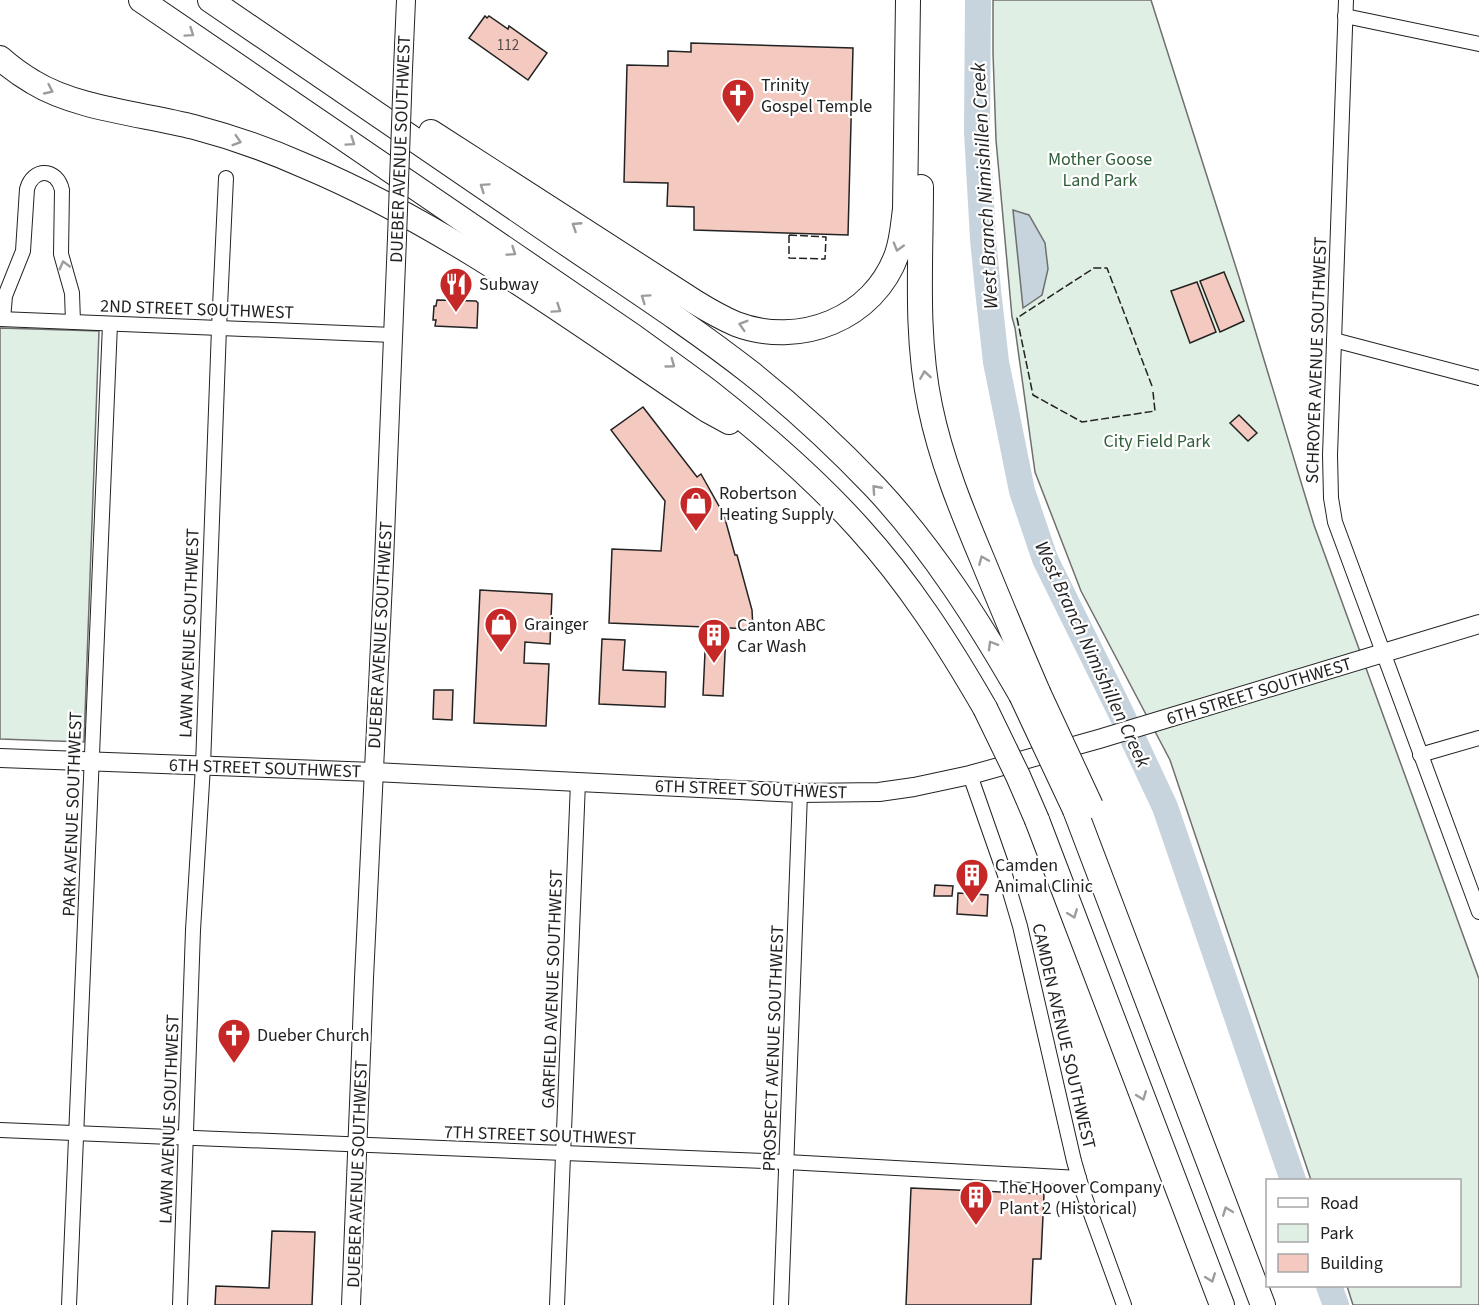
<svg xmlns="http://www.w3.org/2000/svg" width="1479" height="1305" viewBox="0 0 1479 1305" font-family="'Source Sans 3',sans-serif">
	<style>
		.green { fill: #e0efe3; stroke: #6f6f6f; stroke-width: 1.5 }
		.water { fill: #c7d3dd; stroke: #6f6f6f; stroke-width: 1.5 }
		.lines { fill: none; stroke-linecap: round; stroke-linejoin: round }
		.river { stroke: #c7d3dd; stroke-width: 26 }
		.building { fill: #f3c9c0; stroke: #222; stroke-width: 1.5 }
		.street-casing { stroke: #222; stroke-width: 16 }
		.secondary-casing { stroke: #222; stroke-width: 20 }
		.highway-casing { stroke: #222; stroke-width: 26 }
		.street { stroke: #fff; stroke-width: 14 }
		.secondary { stroke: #fff; stroke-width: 18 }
		.highway { stroke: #fff; stroke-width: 24 }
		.secondary-bridge-casing { stroke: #222; stroke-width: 20; stroke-linecap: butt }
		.highway-bridge-casing { stroke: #222; stroke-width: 26; stroke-linecap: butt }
		.secondary-bridge { stroke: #fff; stroke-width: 18 }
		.highway-bridge { stroke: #fff; stroke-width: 24 }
		.fence { stroke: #222; stroke-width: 1.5; stroke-dasharray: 8 3; stroke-linecap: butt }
		.oneway { stroke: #9c9c9c }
		.labels { text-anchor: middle; stroke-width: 4.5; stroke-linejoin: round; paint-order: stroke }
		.number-label { font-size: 15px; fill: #564c4a }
		.poi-label { font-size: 18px; fill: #222; stroke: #fff; text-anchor: start }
		.street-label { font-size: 18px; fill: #222; stroke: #fff }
		.park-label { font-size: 18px; fill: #2f5e38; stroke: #fff }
		.water-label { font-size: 20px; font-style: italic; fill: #222; stroke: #fff }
	</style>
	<rect width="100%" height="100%" fill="#fff"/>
	<g class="green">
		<polygon points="993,0 1151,0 1239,277 1314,525 1479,979 1479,1305 1353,1305 1347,1286 1460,1286 1460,1180 1311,1180 1170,760 1081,591 1035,472 1015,328 1012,317 996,140 993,53"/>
		<polygon points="0,328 99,331 84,742 0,739"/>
	</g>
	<polygon class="water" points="1013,210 1029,215 1045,243 1048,269 1042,295 1023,308"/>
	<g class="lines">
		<g class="river">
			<polyline points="978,0 977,132 983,239 988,290 996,362 1022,491 1045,559 1119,709 1165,807 1293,1180"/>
			<polyline points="1329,1286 1336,1305"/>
		</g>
	</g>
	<g class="building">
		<polygon points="485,16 487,18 489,16 508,29 509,26 547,53 528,80 469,38"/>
		<polygon points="691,43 853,48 848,235 694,230 694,207 667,206 668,183 624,182 627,65 668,66 668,51 691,52"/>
		<polygon points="1224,272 1244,321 1220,332 1200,281"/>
		<polygon points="1197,282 1216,332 1190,343 1171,291"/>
		<polygon points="437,300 476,301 478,303 477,328 435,326 436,320 433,320 434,306 436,306"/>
		<polygon points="643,407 697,477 701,474 724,515 735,555 737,555 752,610 753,629 609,623 612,549 661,551 665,501 611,430"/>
		<polygon points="1239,415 1257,433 1248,441 1230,423"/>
		<polygon points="480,590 552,594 550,644 525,642 524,663 549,664 546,726 474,723"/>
		<polygon points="706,631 726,632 723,696 703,695"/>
		<polygon points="602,639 625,640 623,670 666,672 665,707 599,704"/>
		<polygon points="434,690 453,690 452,720 433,719"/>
		<polygon points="935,885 953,886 952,896 934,896"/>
		<polygon points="958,893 988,895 987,916 957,914"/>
		<polygon points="911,1188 1044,1194 1041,1259 1033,1259 1031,1305 906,1305"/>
		<polygon points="272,1231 315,1232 312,1305 215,1305 216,1286 269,1288"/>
	</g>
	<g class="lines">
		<defs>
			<g id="street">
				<polyline points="1346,0 1330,455 1331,498 1335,522 1479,912"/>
				<polyline points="1345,16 1479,44"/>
				<polyline points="0,319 393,335"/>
				<path d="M3,319l2,-23 18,-45 4,-62c6,-22 30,-21 35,1l-1,64 11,39 1,29"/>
				<polyline points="1334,340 1479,378"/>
				<polyline points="1420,755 1479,738"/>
				<polyline points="970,775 1005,875 1020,926 1074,1161 1083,1192 1124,1305"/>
				<polyline points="0,1130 787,1162 1079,1178"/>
				<polyline points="69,1305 110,324"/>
				<polyline points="180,1305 193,930 203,766 219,328 226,178"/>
				<polyline points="557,1305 578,782"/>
				<polyline points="781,1305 800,793"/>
			</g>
			<g id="secondary">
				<polyline points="403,69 406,0"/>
				<polyline points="0,758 374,772 800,793 879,792 914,787 970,775 1099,739 1479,624"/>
				<polyline points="351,1305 364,978 384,561 397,238"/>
			</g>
			<g id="highway">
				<path d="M141,0l492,336c26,19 52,37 78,57 52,41 104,86 148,135 50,55 89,116 126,180"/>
				<path d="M210,0c113,78 227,155 341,233 67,46 136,90 200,140 44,35 86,74 124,114 58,62 104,135 146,208"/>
				<path d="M0,58c10,9 21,17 33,24 44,27 111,32 161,45 38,10 75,23 111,39 145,61 272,157 402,244l22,12"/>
				<path d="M431,132l264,170c13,8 27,16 41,22 63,24 138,-5 161,-70 5,-14 6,-30 8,-45l3,-209"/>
				<path d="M921,187c0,73 -6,147 9,219 11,54 32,105 53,155 18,44 36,87 55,131"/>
				<polyline points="1075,810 1263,1305"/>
				<polyline points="1037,820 1222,1305"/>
			</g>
		</defs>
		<use href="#street" class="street-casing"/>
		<use href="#secondary" class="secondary-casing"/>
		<use href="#highway" class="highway-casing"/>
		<use href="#street" class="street"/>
		<use href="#secondary" class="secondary"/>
		<use href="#highway" class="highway"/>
		<defs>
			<polyline id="secondary-bridge" points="397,238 403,69"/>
			<g id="highway-bridge">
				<polyline points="1038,692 1091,806"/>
				<polyline points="1021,695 1075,810"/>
				<polyline points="985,708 1018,776 1037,820"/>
			</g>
		</defs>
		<use href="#secondary-bridge" class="secondary-bridge-casing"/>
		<use href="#highway-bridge" class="highway-bridge-casing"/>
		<use href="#secondary-bridge" class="secondary-bridge"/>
		<use href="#highway-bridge" class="highway-bridge"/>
		<g class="fence">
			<polygon points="789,235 826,237 825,259 789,258"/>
			<polyline points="1152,386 1107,268 1094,268 1017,318 1033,395 1082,422 1155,411 1153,392"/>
		</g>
	</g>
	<defs><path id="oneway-chevron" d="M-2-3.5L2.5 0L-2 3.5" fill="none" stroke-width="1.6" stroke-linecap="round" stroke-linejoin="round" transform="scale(1.5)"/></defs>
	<g class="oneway">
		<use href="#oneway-chevron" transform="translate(190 33) rotate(34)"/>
		<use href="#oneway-chevron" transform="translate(49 90) rotate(25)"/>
		<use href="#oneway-chevron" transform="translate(237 141) rotate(17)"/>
		<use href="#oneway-chevron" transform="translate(351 142) rotate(34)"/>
		<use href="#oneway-chevron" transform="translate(484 187) rotate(-146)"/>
		<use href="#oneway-chevron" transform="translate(576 226) rotate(-147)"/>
		<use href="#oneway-chevron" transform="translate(898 247) rotate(106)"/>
		<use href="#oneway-chevron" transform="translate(512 252) rotate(34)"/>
		<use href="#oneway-chevron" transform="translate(64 265) rotate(-105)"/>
		<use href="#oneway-chevron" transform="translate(645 298) rotate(-145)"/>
		<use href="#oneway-chevron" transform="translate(557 309) rotate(34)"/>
		<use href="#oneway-chevron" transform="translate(743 325) rotate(-163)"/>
		<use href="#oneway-chevron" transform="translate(671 364) rotate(36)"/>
		<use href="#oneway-chevron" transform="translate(925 375) rotate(-99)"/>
		<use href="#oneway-chevron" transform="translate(876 489) rotate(-132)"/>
		<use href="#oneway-chevron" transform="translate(983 560) rotate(-113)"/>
		<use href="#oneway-chevron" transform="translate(992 645) rotate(-120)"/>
		<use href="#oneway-chevron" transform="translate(1073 914) rotate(69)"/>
		<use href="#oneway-chevron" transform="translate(1142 1096) rotate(69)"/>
		<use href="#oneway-chevron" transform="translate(1227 1211) rotate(-111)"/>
		<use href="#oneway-chevron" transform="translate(1211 1278) rotate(69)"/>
	</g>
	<defs>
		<symbol id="church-pin" viewBox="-11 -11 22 30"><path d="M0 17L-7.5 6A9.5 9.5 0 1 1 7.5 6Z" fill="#c62828" stroke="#fff"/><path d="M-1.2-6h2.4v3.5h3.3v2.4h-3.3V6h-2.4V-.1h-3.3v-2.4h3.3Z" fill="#fff"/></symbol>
		<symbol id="restaurant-pin" viewBox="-11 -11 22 30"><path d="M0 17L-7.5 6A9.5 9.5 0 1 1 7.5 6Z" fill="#c62828" stroke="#fff"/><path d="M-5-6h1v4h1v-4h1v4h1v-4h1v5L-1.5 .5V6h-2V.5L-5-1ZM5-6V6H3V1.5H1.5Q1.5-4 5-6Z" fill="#fff"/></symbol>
		<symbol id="shop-pin" viewBox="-11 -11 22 30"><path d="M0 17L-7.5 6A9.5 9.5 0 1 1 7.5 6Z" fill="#c62828" stroke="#fff"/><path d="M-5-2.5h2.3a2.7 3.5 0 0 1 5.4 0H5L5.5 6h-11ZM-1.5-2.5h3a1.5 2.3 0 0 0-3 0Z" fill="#fff"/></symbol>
		<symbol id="building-pin" viewBox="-11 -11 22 30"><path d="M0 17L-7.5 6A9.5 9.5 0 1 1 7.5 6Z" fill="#c62828" stroke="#fff"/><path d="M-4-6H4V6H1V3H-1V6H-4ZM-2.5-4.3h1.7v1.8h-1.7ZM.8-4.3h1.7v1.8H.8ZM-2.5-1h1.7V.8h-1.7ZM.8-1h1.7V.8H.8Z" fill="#fff"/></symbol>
	</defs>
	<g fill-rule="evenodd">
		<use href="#church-pin" x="719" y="76" width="38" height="52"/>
		<use href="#restaurant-pin" x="437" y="265" width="38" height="52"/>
		<use href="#shop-pin" x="677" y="484" width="38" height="52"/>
		<use href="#shop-pin" x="482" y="605" width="38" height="52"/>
		<use href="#building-pin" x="695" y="616" width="38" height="52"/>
		<use href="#building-pin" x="953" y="856" width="38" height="52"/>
		<use href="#church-pin" x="215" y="1016" width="38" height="52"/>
		<use href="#building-pin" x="957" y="1178" width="38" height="52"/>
	</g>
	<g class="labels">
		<g class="number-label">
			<text x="508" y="50">112</text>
		</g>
		<g class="poi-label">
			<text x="761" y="91">Trinity<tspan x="761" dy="21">Gospel Temple</tspan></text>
			<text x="479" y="290">Subway</text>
			<text x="719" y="499">Robertson<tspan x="719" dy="21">Heating Supply</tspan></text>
			<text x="524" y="630">Grainger</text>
			<text x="737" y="631">Canton ABC<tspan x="737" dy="21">Car Wash</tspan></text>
			<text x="995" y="871">Camden<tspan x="995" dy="21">Animal Clinic</tspan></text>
			<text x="257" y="1041">Dueber Church</text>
			<text x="999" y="1193">The Hoover Company<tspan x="999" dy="21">Plant 2 (Historical)</tspan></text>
		</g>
		<g class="street-label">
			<text transform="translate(400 149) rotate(-88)" y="6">DUEBER AVENUE SOUTHWEST</text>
			<text transform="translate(197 309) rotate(2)" y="6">2ND STREET SOUTHWEST</text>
			<text transform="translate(1316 360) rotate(-88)" y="6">SCHROYER AVENUE SOUTHWEST</text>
			<text transform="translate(189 633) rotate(-88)" y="6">LAWN AVENUE SOUTHWEST</text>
			<text transform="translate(380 635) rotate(-87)" y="6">DUEBER AVENUE SOUTHWEST</text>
			<text transform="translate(1259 691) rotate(-17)" y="6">6TH STREET SOUTHWEST</text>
			<text transform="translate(265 768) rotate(2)" y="6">6TH STREET SOUTHWEST</text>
			<text transform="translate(751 789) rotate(2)" y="6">6TH STREET SOUTHWEST</text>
			<text transform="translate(72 814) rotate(-88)" y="6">PARK AVENUE SOUTHWEST</text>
			<text transform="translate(552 989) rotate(-88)" y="6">GARFIELD AVENUE SOUTHWEST</text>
			<text transform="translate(1064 1036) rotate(77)" y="6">CAMDEN AVENUE SOUTHWEST</text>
			<text transform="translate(773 1048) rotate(-88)" y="6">PROSPECT AVENUE SOUTHWEST</text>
			<text transform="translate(169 1119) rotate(-88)" y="6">LAWN AVENUE SOUTHWEST</text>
			<text transform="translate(540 1135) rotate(2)" y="6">7TH STREET SOUTHWEST</text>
			<text transform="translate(357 1174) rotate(-88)" y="6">DUEBER AVENUE SOUTHWEST</text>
		</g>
		<g class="park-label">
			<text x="1100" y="165">Mother Goose<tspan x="1100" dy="21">Land Park</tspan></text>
			<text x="1157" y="447">City Field Park</text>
		</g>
		<g class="water-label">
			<text transform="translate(984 186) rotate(-93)" y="7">West Branch Nimishillen Creek</text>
			<text transform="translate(1093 654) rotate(65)" y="7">West Branch Nimishillen Creek</text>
		</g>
	</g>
	<rect x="1266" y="1179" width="195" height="108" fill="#ffffff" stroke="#a7a7a7" stroke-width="1.5"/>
	<rect x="1278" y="1198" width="30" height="9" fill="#ffffff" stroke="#a7a7a7" stroke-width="1.5"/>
	<text x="1320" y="1209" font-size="18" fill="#222222">Road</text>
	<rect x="1278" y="1224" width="30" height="18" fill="#e0efe3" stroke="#a7a7a7" stroke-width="1.5"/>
	<text x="1320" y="1239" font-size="18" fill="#222222">Park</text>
	<rect x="1278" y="1254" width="30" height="18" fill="#f3c9c0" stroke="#a7a7a7" stroke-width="1.5"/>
	<text x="1320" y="1269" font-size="18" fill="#222222">Building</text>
</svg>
